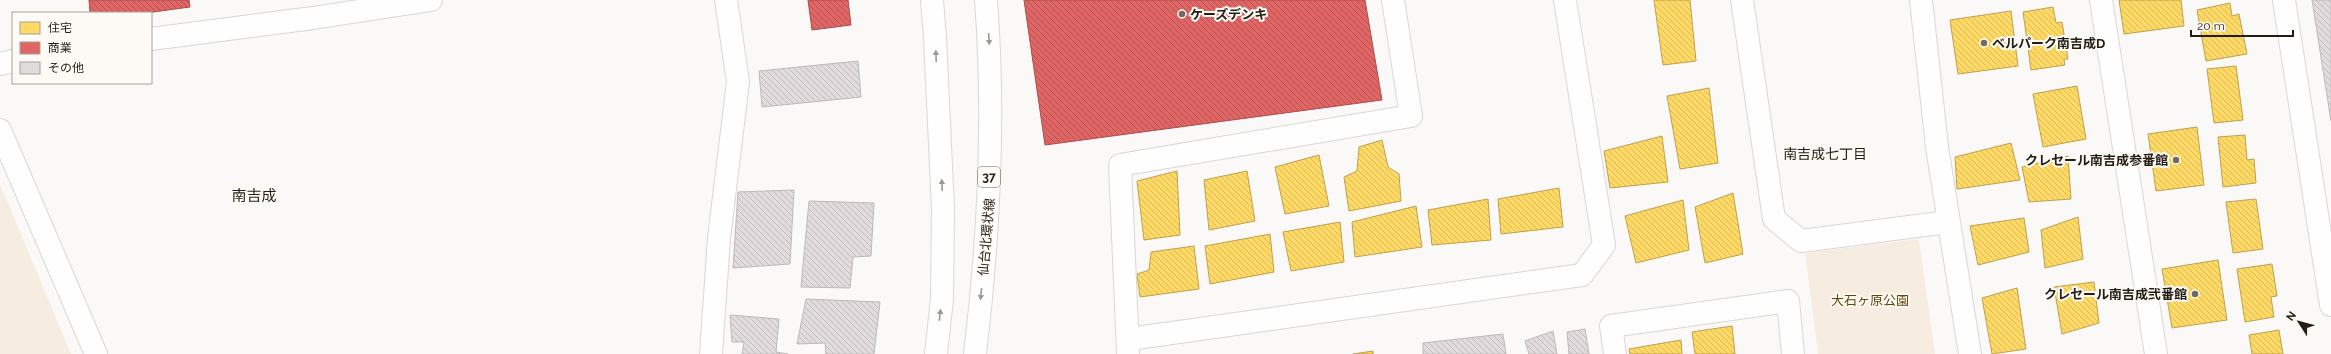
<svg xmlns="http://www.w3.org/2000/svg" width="2331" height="354" viewBox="0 0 2331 354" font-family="Raleway,'Noto Sans JP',sans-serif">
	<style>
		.green { fill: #f6ede0 }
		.homes { fill: url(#homes-back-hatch); stroke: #bda14d }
		.shops { fill: url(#shops-back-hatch); stroke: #a7504d }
		.building { fill: url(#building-back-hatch); stroke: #bdb8bb }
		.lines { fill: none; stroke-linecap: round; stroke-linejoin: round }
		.minor-casing { stroke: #dad7d1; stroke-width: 24 }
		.primary-casing { stroke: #dad7d1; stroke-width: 24 }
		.minor { stroke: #fefefe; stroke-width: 22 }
		.primary { stroke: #fefefe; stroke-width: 22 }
		.oneway { fill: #9b9994 }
		.poi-dot { fill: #6f6a63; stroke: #fdfaf5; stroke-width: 1.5 }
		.labels { text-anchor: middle; stroke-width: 4; stroke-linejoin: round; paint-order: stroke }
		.shield { fill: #fdfaf5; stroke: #645f57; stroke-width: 1 }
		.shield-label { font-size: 12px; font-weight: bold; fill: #231d13 }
		.poi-label { font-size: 13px; font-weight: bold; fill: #231d13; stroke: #fdfaf5; text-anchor: start }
		.street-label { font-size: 13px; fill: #231d13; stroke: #fdfaf5 }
		.park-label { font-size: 13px; fill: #634705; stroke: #fdfaf5 }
		.neighbourhood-label { font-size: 14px; fill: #231d13; stroke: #fdfaf5 }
		.quarter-label { font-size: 15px; fill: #231d13; stroke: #fdfaf5 }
	</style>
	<defs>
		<pattern id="homes-back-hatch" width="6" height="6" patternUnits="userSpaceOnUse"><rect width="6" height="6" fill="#ffd966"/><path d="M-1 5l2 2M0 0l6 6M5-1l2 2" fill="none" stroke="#daba58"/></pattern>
		<pattern id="shops-back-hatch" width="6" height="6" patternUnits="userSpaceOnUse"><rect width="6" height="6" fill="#e06666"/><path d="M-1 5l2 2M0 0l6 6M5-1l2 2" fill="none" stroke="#b55353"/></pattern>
		<pattern id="building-back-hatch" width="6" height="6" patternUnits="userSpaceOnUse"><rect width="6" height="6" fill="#e1dbde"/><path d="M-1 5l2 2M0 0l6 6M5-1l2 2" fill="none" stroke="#c1bcbe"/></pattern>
	</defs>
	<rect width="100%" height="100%" fill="#fbf9f7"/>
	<g class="green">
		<polygon points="0,184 71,354 0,354"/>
		<polygon points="1919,239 1935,354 1818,354 1805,253"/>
	</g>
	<g class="homes">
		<polygon points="1654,0 1690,0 1696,61 1663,65"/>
		<polygon points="2119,0 2181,0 2184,26 2124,34"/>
		<polygon points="2230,3 2232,16 2239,14 2247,54 2206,61 2197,10"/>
		<polygon points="2053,7 2056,23 2062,22 2068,59 2064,59 2065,65 2031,70 2023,12"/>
		<polygon points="2011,11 2018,66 1958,74 1950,20"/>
		<polygon points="2236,66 2243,120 2214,123 2207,69"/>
		<polygon points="2077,86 2086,139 2043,147 2033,94"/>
		<polygon points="1709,88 1718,163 1680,169 1667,96"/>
		<polygon points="2197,127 2204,185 2156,191 2148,134"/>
		<polygon points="2245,135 2247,160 2254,159 2256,183 2223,187 2218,137"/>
		<polygon points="1662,136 1668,182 1610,188 1604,151"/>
		<polygon points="1382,140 1388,167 1399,174 1401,201 1349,211 1344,177 1357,171 1359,147"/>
		<polygon points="2011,143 2020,180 1957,189 1955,157"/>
		<polygon points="1319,155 1329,206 1285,214 1275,167"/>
		<polygon points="2068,156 2071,199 2029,202 2022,167"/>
		<polygon points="1177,171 1180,235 1144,240 1137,181"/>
		<polygon points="1247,171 1255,221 1209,230 1204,180"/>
		<polygon points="1559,188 1563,227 1501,234 1498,199"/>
		<polygon points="1733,193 1743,254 1705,263 1695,207"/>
		<polygon points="1488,199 1491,240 1432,245 1428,210"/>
		<polygon points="2256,199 2263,249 2233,253 2226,202"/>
		<polygon points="1683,200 1689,250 1636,263 1625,216"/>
		<polygon points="1416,206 1422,247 1355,257 1352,222"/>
		<polygon points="2078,217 2083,259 2045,268 2041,230"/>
		<polygon points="2024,218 2029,252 1978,265 1970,226"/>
		<polygon points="1340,222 1344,262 1291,271 1283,232"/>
		<polygon points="1270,234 1274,272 1210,284 1205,246"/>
		<polygon points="1194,246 1199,289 1140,297 1137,274 1149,270 1151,252"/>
		<polygon points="2218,260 2227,320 2172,328 2162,269"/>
		<polygon points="2272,264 2277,296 2271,297 2274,317 2245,322 2237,269"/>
		<polygon points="2094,282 2099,323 2062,334 2054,287"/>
		<polygon points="2017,288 2026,349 1992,354 1982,298"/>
		<polygon points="1732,326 1735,354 1695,354 1692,332"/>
		<polygon points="2279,330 2283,354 2252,354 2249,335"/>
		<polygon points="1681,340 1682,354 1630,354 1629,349"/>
		<polygon points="1373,351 1373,354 1353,354"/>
	</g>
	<g class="shops">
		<polygon points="89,0 189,0 190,7 146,13 90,13"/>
		<polygon points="808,0 848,0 851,25 812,30"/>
		<polygon points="1024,0 1365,0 1382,100 1045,145"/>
	</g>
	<g class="building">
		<polygon points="2312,0 2331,0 2331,121"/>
		<polygon points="858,61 861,97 762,107 759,71"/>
		<polygon points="794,190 790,264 733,268 738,192"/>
		<polygon points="809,201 874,203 871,256 853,257 850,288 801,287"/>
		<polygon points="806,299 880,302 874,354 826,354 825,343 797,344"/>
		<polygon points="730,315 779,319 776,352 788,354 742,354 744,342 732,342"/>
		<polygon points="1585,329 1589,354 1569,354 1567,332"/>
		<polygon points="1553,331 1557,354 1529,354 1525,341"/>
		<polygon points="1503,334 1506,354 1423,354 1423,343"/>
	</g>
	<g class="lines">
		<defs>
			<g id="minor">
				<polyline points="1742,0 1774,219 1801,241 1948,222"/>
				<polyline points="1921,0 1937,147 1970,354"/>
				<polyline points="2101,0 2156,354"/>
				<polyline points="2284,0 2331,305"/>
				<polyline points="151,39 313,18 431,0"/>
				<polyline points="0,64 13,61"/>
				<polyline points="0,130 96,354"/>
				<polyline points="1129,339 1582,275 1604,245 1565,0"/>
				<polyline points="1128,353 1120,165 1411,116 1393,0"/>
				<polyline points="711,354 719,238 738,82 726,0"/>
				<polyline points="1615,354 1611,326 1788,301 1793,354"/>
			</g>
			<g id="primary">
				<polyline points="932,0 935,38 943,209 942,299 936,354"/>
				<path d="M975,354c14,-117 20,-236 11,-354"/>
			</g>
		</defs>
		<use href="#minor" class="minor-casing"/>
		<use href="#primary" class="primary-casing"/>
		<use href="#minor" class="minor"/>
		<use href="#primary" class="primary"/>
	</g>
	<defs><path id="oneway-solid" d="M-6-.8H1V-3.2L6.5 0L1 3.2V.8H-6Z"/></defs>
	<g class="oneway">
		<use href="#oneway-solid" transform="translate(989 39) rotate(86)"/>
		<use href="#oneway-solid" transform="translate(936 56) rotate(-92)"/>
		<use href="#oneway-solid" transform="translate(942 185) rotate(-92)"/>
		<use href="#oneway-solid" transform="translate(981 294) rotate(95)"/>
		<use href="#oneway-solid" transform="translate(940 315) rotate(-83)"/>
	</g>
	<g class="poi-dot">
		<circle cx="1182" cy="14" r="4"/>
		<circle cx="1984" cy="43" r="4"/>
		<circle cx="2176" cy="160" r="4"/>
		<circle cx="2195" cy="294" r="4"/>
	</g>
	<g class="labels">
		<rect class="shield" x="978" y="167" width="22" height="20" rx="3"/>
		<g class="shield-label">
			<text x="989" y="181">37</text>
		</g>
		<g class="poi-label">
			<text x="1190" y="19">ケーズデンキ</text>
			<text x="1992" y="48">ベルパーク南吉成D</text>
			<text x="2168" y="165" text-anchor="end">クレセール南吉成参番館</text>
			<text x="2187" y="299" text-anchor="end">クレセール南吉成弐番館</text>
		</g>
		<g class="street-label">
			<text transform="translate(986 237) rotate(-85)" y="5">仙台北環状線</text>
		</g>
		<g class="park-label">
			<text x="1870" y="305">大石ヶ原公園</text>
		</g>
		<g class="neighbourhood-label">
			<text x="1825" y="159">南吉成七丁目</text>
		</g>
		<g class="quarter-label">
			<text x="254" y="201">南吉成</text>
		</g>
	</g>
	<rect x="12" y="12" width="140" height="72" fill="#fdfaf5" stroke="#a6a29b"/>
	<rect x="20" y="22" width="20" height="12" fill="#ffd966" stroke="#a6a29b"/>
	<text x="48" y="32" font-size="12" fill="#231d13">住宅</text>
	<rect x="20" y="42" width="20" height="12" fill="#e06666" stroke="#a6a29b"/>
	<text x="48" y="52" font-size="12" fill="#231d13">商業</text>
	<rect x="20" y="62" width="20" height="12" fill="#e1dbde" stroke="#a6a29b"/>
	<text x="48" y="72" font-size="12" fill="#231d13">その他</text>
	<g transform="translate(2299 322) rotate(306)" stroke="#fdfaf5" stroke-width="3" paint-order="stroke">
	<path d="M0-3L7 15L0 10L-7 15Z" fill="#231d13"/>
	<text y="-6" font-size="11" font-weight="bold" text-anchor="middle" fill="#231d13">N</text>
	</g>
	<path d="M2191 30v6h102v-6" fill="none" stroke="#231d13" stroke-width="2"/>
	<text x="2197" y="30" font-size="12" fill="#231d13" stroke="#fdfaf5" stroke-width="3" paint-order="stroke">20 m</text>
</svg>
